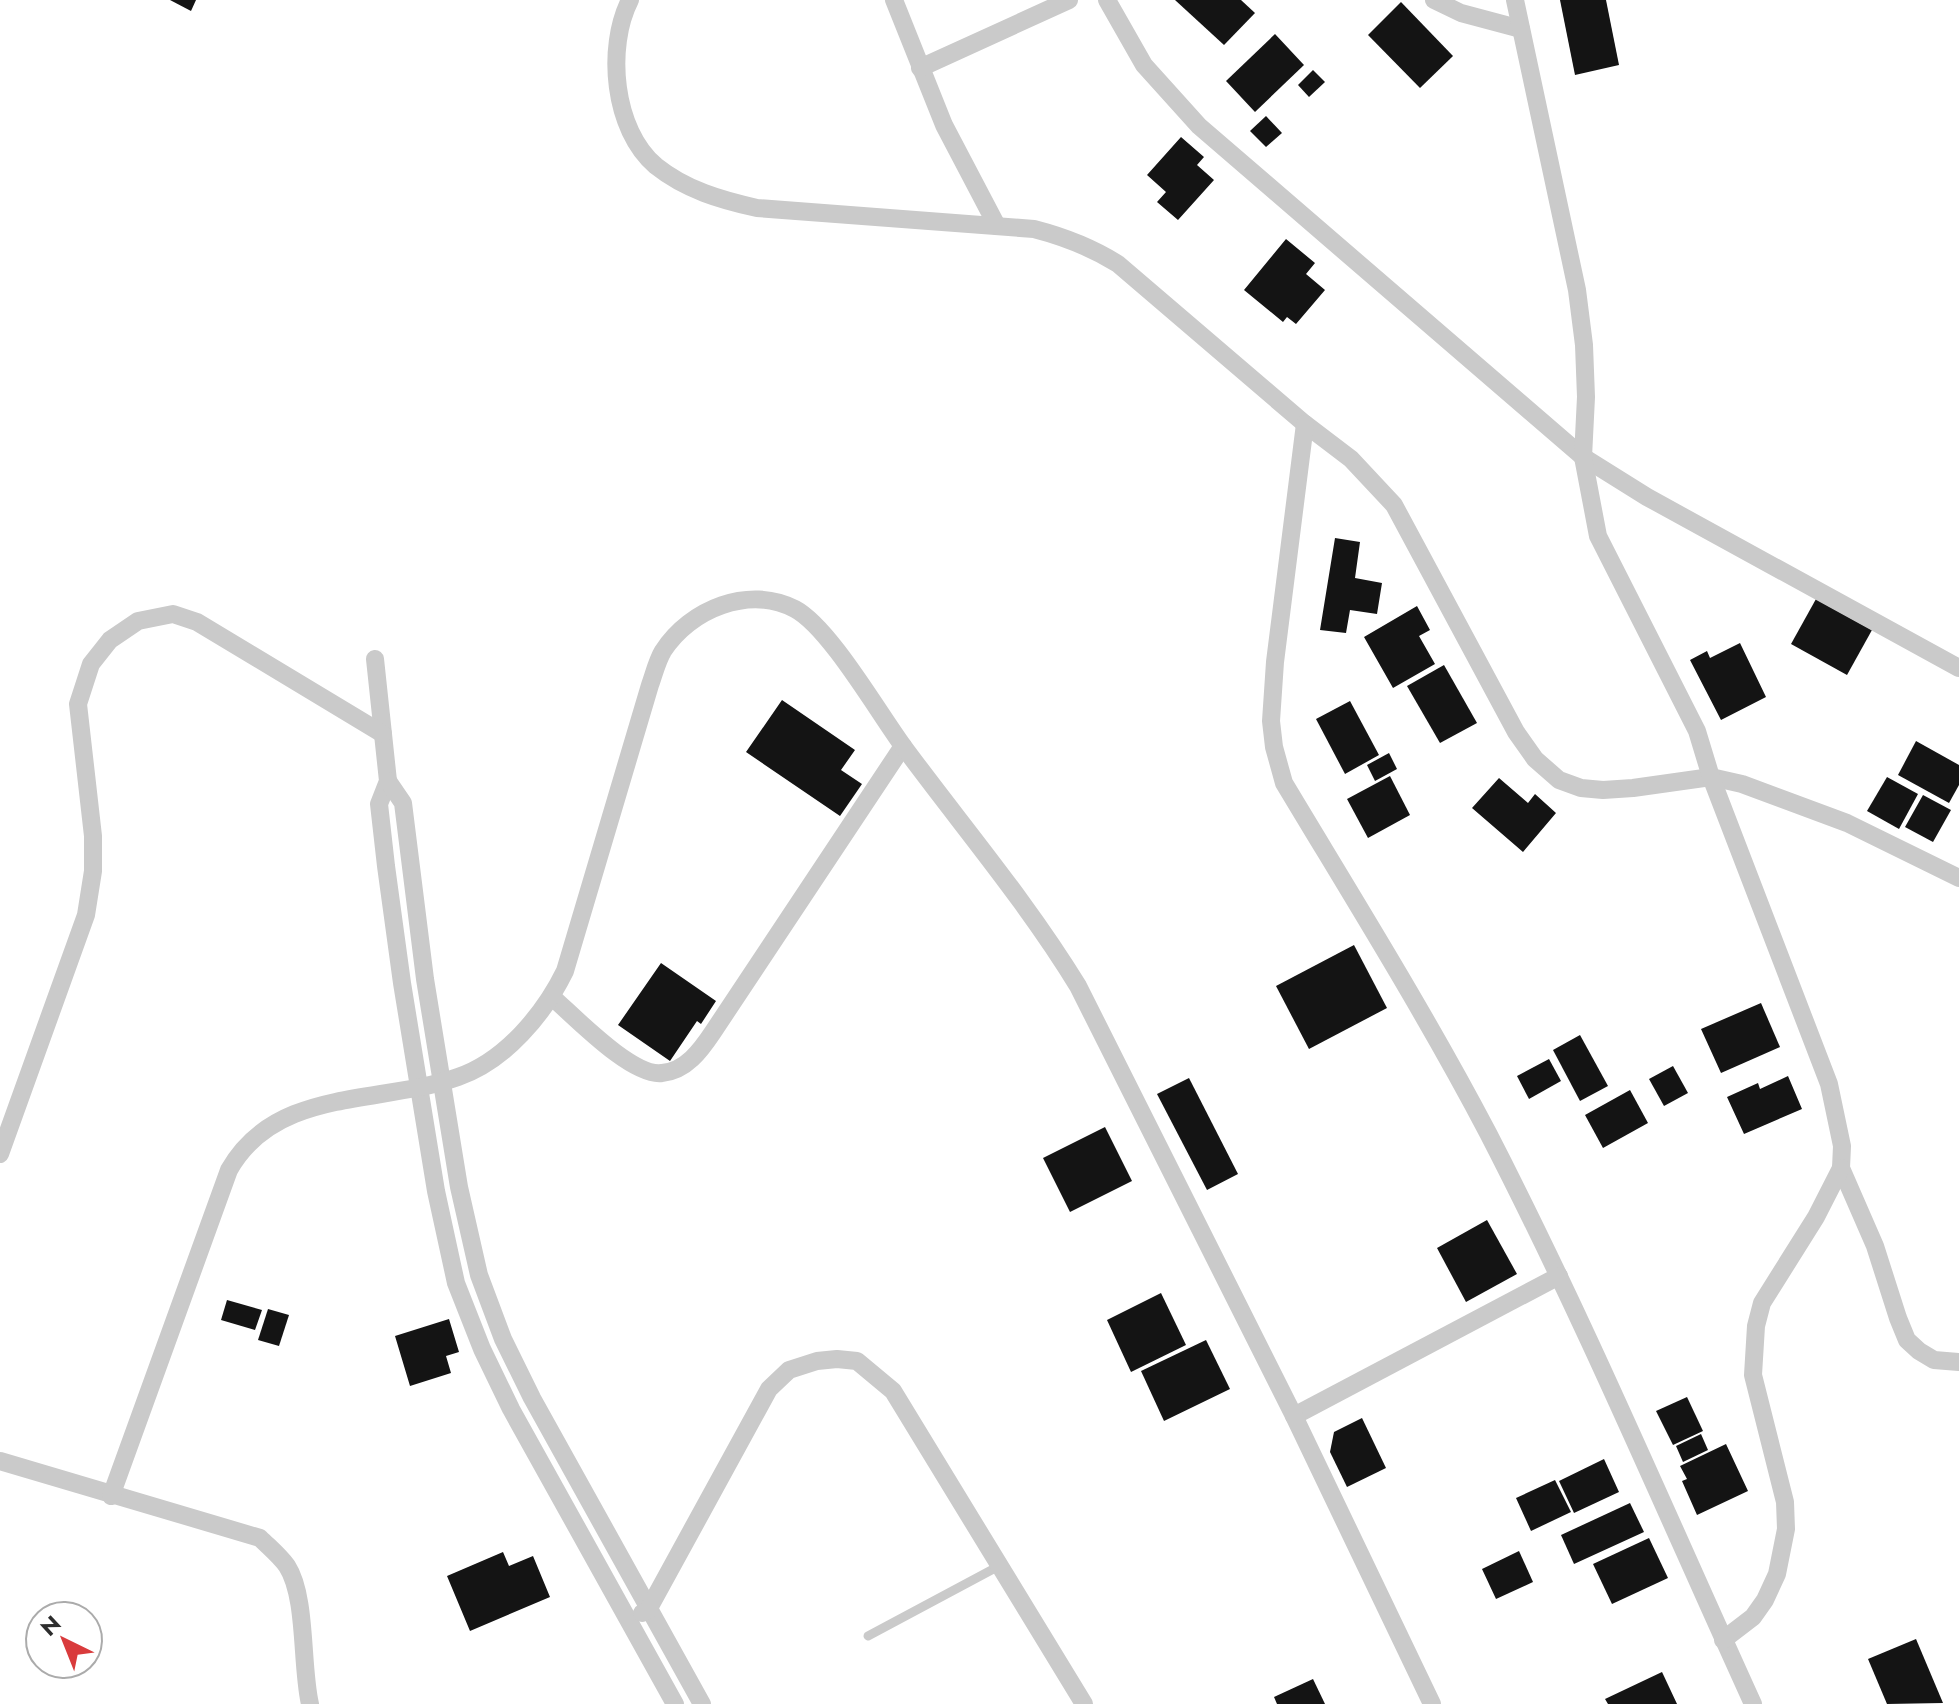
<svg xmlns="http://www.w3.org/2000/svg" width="1959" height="1704" viewBox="0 0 1959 1704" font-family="Jost,sans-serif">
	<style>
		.building { fill: #141414 }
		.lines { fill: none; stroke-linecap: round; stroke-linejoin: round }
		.lane { stroke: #cacaca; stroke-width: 9 }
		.street { stroke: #cacaca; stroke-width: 18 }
	</style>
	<rect width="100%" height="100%" fill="#fff"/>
	<g class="building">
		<polygon points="170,0 196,0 191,11"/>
		<polygon points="1175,0 1241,0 1255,13 1224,45"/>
		<polygon points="1560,0 1606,0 1619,65 1575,75"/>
		<polygon points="1401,2 1453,56 1420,88 1368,35"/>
		<polygon points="1275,34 1304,65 1255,112 1226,81"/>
		<polygon points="1313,70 1325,82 1309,97 1298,85"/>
		<polygon points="1266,116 1282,133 1266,147 1250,131"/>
		<polygon points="1181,137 1204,157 1197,165 1214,180 1178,220 1157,202 1166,192 1147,175"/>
		<polygon points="1286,239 1315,263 1306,274 1325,290 1296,324 1287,317 1283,322 1244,290"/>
		<polygon points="1335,538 1360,542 1355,578 1382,583 1377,614 1350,610 1346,633 1320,630"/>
		<polygon points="1816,599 1872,630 1847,675 1791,644"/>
		<polygon points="1417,606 1430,630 1419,636 1435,664 1393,688 1364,637"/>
		<polygon points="1740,643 1766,697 1721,720 1690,660 1707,651 1710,658"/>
		<polygon points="1444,665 1477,723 1440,743 1407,686"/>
		<polygon points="782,700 855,750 841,770 862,784 840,816 746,752"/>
		<polygon points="1350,701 1379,755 1345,774 1316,719"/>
		<polygon points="1916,741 1959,765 1959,785 1949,803 1898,775"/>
		<polygon points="1389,753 1397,769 1375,781 1367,765"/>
		<polygon points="1390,776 1410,815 1368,838 1347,799"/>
		<polygon points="1887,777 1918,794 1899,829 1867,811"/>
		<polygon points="1499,778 1528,803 1535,794 1556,813 1523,852 1472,808"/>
		<polygon points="1923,795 1951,810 1933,842 1905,827"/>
		<polygon points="1354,945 1387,1008 1309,1049 1276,986"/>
		<polygon points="661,963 716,1001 701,1024 697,1021 670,1061 618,1025"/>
		<polygon points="1761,1003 1780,1047 1721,1073 1701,1029"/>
		<polygon points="1580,1035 1608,1086 1580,1101 1553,1050"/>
		<polygon points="1549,1059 1561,1081 1529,1099 1517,1076"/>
		<polygon points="1673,1066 1688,1093 1664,1106 1649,1079"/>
		<polygon points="1788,1076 1802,1109 1744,1134 1727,1097 1758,1083 1760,1089"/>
		<polygon points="1189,1078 1238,1174 1207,1190 1157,1094"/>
		<polygon points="1630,1090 1648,1123 1603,1148 1585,1115"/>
		<polygon points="1105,1127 1132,1181 1070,1212 1043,1158"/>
		<polygon points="1487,1220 1517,1274 1466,1302 1437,1248"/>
		<polygon points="1161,1293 1186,1345 1131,1372 1107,1320"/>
		<polygon points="227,1300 262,1310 255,1330 221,1320"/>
		<polygon points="268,1309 289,1315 279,1346 258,1340"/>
		<polygon points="449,1319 459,1352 446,1356 451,1373 410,1386 395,1336"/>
		<polygon points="1206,1340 1230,1389 1164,1421 1141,1371"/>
		<polygon points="1687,1397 1703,1431 1673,1445 1656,1411"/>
		<polygon points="1362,1418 1386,1468 1347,1487 1330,1452 1334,1432"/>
		<polygon points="1701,1434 1708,1450 1683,1462 1676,1446"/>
		<polygon points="1726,1444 1748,1491 1697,1515 1682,1481 1687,1479 1680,1466"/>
		<polygon points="1604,1459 1619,1492 1574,1513 1559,1481"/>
		<polygon points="1555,1480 1571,1512 1531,1531 1516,1498"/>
		<polygon points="1630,1503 1644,1532 1574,1564 1561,1535"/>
		<polygon points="1649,1538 1668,1578 1612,1604 1593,1564"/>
		<polygon points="1519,1551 1533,1582 1496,1599 1482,1569"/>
		<polygon points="503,1552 509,1566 533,1556 550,1597 470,1631 447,1576"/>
		<polygon points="1916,1639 1943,1703 1887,1704 1868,1659"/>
		<polygon points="1662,1672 1677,1704 1608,1704 1605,1699"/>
		<polygon points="1313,1679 1325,1704 1277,1704 1274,1697"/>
	</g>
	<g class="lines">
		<polyline class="lane" points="868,1636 999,1566"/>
		<g class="street">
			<path d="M630,0c-24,47 -17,130 26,166 30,24 65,34 101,42l277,21c31,8 57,18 84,35l187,160 46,35 43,46 122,227 19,27 24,21 22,8 22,2 30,-2 78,-11 31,7 105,39 112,55"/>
			<polyline points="894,0 944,125 997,226"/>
			<polyline points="1107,0 1144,65 1199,126 1583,457 1647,497 1959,668"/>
			<polyline points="1434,0 1461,13 1521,29"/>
			<polyline points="1515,0 1577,290 1584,345 1586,397 1583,457 1598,536 1697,731 1711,777 1829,1084 1842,1146 1841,1168 1875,1246 1898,1318 1907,1340 1919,1351 1934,1360 1959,1362"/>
			<polyline points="920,68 1069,0"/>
			<path d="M1305,424l-30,238 -4,59 3,26 10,36c69,115 141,230 204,350 96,186 178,380 265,571"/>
			<polyline points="375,659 388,781 379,804 386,866 402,983 436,1191 456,1283 482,1349 511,1409 675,1704"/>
			<polyline points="388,781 403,803 425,979 459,1187 479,1275 503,1339 532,1398 702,1704"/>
			<path d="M552,997c23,20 80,80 110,76 24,-2 39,-23 51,-41l190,-286"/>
			<polyline points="0,1154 86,915 93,871 93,836 78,704 91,664 110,640 138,621 173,614 197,622 383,734"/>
			<polyline points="1294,1416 1559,1276"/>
			<path d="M0,1461l260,77c9,9 20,18 27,28 20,31 14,100 23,138"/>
			<path d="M111,1496l118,-326c47,-83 150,-65 229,-93 47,-16 86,-63 107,-106l85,-286c4,-11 7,-24 13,-34 27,-42 86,-66 132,-42 34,18 83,103 108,137 59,80 123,155 175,240l216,430 138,288"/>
			<polyline points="642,1613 648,1610 769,1389 789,1370 817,1361 837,1359 857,1361 893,1391 1084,1704"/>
			<polyline points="1723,1640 1753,1617 1765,1600 1777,1574 1786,1529 1785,1502 1753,1375 1756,1326 1762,1303 1816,1217 1841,1168"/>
		</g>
	</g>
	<g transform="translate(64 1640) rotate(317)"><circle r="38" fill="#ffffff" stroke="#ababab" stroke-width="2"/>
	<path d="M0-6L14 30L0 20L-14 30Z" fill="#d93b3c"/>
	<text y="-12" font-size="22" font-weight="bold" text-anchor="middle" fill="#2d2d2d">N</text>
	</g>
</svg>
